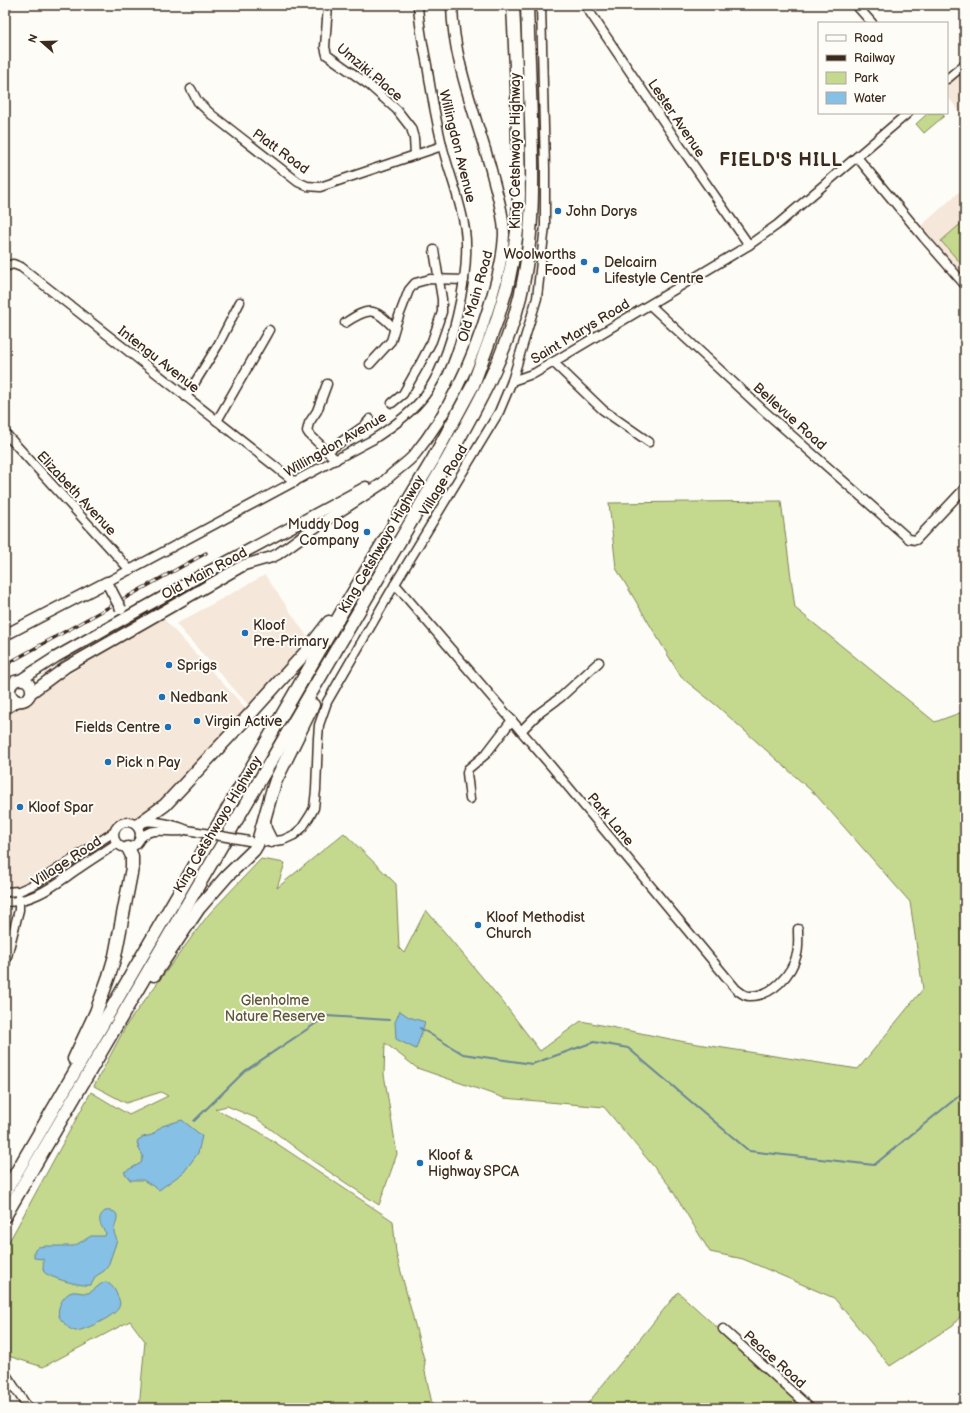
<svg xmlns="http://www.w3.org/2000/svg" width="970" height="1413" viewBox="0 0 970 1413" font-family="'Balsamiq Sans',sans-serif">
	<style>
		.built { fill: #f5e7d9 }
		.green { fill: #c5d98e; stroke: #808256 }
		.water { fill: #86c0e5; stroke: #688495 }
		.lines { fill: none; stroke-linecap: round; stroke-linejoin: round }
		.stream { stroke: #688495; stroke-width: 2 }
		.minor-casing { stroke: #3b2a1e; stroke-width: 11 }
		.major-casing { stroke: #3b2a1e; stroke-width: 13 }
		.highway-casing { stroke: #3b2a1e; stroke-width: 15 }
		.minor { stroke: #fdfcf7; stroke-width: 8 }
		.major { stroke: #fdfcf7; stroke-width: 10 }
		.highway { stroke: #fdfcf7; stroke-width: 12 }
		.rail-casing { stroke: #3b2a1e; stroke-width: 3.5 }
		.rail { stroke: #fdfcf7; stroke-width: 2; stroke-dasharray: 6; stroke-linecap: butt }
		.minor-bridge-casing { stroke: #3b2a1e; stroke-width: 11; stroke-linecap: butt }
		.major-bridge-casing { stroke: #3b2a1e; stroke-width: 13; stroke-linecap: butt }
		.minor-bridge { stroke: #fdfcf7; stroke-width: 8 }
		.major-bridge { stroke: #fdfcf7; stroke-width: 10 }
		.poi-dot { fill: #1f6fb2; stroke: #fdfcf7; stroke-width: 1.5 }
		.labels { text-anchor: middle; stroke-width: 4; stroke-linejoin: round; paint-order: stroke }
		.street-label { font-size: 14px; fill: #3b2a1e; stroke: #fdfcf7 }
		.poi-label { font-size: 14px; fill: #3b2a1e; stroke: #fdfcf7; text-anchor: start }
		.park-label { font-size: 14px; fill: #5e563a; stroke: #fdfcf7 }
		.district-label { font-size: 18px; font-weight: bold; letter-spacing: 1px; fill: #3b2a1e; stroke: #fdfcf7 }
	</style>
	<rect width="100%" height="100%" fill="#fdfcf7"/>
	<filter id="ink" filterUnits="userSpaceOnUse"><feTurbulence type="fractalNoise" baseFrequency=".025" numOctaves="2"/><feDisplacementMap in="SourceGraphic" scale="8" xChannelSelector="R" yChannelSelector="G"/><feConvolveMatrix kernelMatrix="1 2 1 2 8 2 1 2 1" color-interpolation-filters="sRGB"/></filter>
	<g filter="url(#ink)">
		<g class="built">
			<polygon points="965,70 965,118 947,96 947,86"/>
			<polygon points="965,187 965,277 921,226"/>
			<polygon points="265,575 311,642 251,708 176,624"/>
			<polygon points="161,616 249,712 157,808 132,823 125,822 120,823 115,826 112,832 24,887 5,889 5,717 18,708 29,703 46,687 73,672"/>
		</g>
		<g class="green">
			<polygon points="928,113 942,113 944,116 924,133 916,124"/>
			<polygon points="965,220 965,268 941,241"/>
			<polygon points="781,501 795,608 935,722 965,711 965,1311 953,1325 890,1366 834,1298 743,1259 710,1252 669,1185 604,1107 504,1098 417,1068 385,1043 384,1074 397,1154 379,1205 313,1161 256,1118 227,1106 215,1109 258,1131 393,1221 396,1253 425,1363 424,1367 433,1408 139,1408 145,1341 130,1321 43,1367 5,1355 5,1249 91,1092 129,1115 168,1096 161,1092 126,1103 94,1086 127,1024 209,914 261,859 285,863 277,888 344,833 396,884 399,948 404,953 426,910 502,1001 540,1051 581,1021 685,1042 858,1069 923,989 910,902 816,795 716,705 681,677 616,568 609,503"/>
			<polygon points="678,1292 806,1408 584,1408"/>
		</g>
		<g class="water">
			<polygon points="400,1011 409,1017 425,1022 416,1049 396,1039 395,1022"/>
			<polygon points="182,1120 202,1136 198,1153 184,1172 159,1190 143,1180 130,1180 124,1172 141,1163 143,1156 139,1149 137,1142 138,1140 143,1137 152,1135 162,1126"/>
			<path d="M105,1211c19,-2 10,11 9,20 0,3 2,6 3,9l-9,26 -4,5 -8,5 -5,9c-8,2 -42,-7 -47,-13 -2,-4 0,-8 -1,-13l-9,-1v-7l4,-4 8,-1h28l17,-10h14l1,-3c-6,-8 -10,-15 -1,-22z"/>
			<path d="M106,1282c6,3 9,7 11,13 2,4 4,8 2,12 -3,9 -32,22 -42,24 -5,0 -9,-3 -12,-7 -2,-2 -5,-5 -6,-8 -3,-8 5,-22 13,-24 5,-1 11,2 16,1 7,-2 11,-10 18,-11z"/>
		</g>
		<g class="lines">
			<g class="stream">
				<polyline points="420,1028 463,1054 532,1064 594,1042 628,1048 749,1151 874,1165 965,1091"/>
				<polyline points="194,1121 245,1071 327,1016 389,1020"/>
			</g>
			<defs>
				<g id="minor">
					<polyline points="328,5 325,47 327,55 369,85 397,110 411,128 414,138 415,155"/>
					<polyline points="585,5 678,143 749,245"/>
					<polyline points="856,5 872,23"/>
					<polyline points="5,8 7,5"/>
					<polyline points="947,79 965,64"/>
					<polyline points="191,89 198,102 212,115 298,182 307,186 320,187 442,146"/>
					<polyline points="857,157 924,238 965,285"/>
					<polyline points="5,267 13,264 21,267 295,482"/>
					<polyline points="650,305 762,409 909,539 916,540 965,488"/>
					<path d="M345,323c24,-16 29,-16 49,5"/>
					<polyline points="553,362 603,410 649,442"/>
					<polyline points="370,364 391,341 396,324 409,290 415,283 430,279 464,280"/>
					<polyline points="512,381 535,373 749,245 777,225 908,113"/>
					<polyline points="327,384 317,411 309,423 307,431 309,434 336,460"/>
					<polyline points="186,397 218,345 240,302"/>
					<polyline points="392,403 403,394 420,364 432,341 442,312 442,299 434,250"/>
					<polyline points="217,421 269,330"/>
					<polyline points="5,433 130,570"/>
					<polyline points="328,451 364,426 370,419"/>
					<path d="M107,582l265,-142c19,-12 39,-26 53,-45 26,-35 46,-121 40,-165 -4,-29 -16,-57 -23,-85 -6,-26 -11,-53 -15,-80 -4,-20 -8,-40 -9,-60"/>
					<path d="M395,584l156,182 185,223c4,3 8,7 13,7 23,1 43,-22 48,-42 2,-8 1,-17 1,-25"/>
					<polyline points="521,731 538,714 561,697 599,662"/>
					<polyline points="470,799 467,773 468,769 486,754 512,720"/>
					<path d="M143,822c12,-2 33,3 44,8"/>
					<circle cx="127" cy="835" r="13"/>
					<path d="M139,840c11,-15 27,-7 43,-9"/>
					<polyline points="267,842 283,840 294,835 302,828 311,814 314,808 316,790 318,738 319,725 327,702 395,584 499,412 512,381 537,298 545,226 545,168 541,5"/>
					<polyline points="5,892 19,891 35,884 114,832"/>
					<path d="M5,902c30,0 49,-17 73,-33 13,-9 26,-17 39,-26"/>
					<polyline points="5,964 19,910 19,898"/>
					<polyline points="723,1329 810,1408"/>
					<polyline points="5,1373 28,1408"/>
				</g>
				<g id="major">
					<polyline points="5,635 107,582 112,592"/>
					<polyline points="22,679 56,657 202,575 366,487"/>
					<path d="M31,693c1,-10 -6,-16 -16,-12 -15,13 8,31 16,12l35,-26 178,-102 28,-8 6,-3 33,-24 72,-47c9,-11 23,-18 32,-29 35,-43 58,-95 74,-148 7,-23 14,-47 15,-71 0,-22 -8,-44 -13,-65 -15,-54 -38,-109 -39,-165"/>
					<polyline points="5,709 18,701"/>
				</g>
				<g id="highway">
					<polyline points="264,821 265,829 271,841"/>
					<polyline points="140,823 165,805 252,712 305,653 329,622"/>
					<polyline points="154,975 199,908 227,876 254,850 257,845 271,795 276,780 313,705"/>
					<polyline points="74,1059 96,1012 109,976 115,956 132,868 132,856 128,848"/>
					<polyline points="5,1192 350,598 432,461 473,385 497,320 508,283 514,253 518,223 519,193 517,89 513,5"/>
					<path d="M5,1216l438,-749c31,-55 62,-108 77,-170 14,-58 13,-118 11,-177 -1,-39 -3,-77 -4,-115"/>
				</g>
			</defs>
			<use href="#minor" class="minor-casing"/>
			<use href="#major" class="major-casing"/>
			<use href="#highway" class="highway-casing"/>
			<use href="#minor" class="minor"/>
			<use href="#major" class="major"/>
			<use href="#highway" class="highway"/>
			<defs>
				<polyline id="rail" points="5,665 206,553"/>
			</defs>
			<use href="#rail" class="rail-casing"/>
			<use href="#rail" class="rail"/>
			<defs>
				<polyline id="minor-bridge" points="187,830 249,841"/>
				<polyline id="major-bridge" points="112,592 121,609"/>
			</defs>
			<use href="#minor-bridge" class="minor-bridge-casing"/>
			<use href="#major-bridge" class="major-bridge-casing"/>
			<use href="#minor-bridge" class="minor-bridge"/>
			<use href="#major-bridge" class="major-bridge"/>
		</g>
	</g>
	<g class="poi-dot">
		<circle cx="558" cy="211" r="4"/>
		<circle cx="584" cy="262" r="4"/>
		<circle cx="596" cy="270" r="4"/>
		<circle cx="367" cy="532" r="4"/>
		<circle cx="245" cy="633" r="4"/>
		<circle cx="169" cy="665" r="4"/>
		<circle cx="162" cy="697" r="4"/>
		<circle cx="197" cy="721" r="4"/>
		<circle cx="168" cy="727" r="4"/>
		<circle cx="108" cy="762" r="4"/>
		<circle cx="20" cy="807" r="4"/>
		<circle cx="478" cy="925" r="4"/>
		<circle cx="420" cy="1163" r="4"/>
	</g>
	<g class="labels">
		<g class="street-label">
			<text transform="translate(370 72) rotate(40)" y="5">Umziki Place</text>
			<text transform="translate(677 118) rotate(56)" y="5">Lester Avenue</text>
			<text transform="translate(458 146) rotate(76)" y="5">Willingdon Avenue</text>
			<text transform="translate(281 151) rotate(36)" y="5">Platt Road</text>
			<text transform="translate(515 151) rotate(-90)" y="5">King Cetshwayo Highway</text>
			<text transform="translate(475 296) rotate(-74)" y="5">Old Main Road</text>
			<text transform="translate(580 331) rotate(-31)" y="5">Saint Marys Road</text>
			<text transform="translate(159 359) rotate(38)" y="5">Intengu Avenue</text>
			<text transform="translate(790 416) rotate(42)" y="5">Bellevue Road</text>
			<text transform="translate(335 444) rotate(-30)" y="5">Willingdon Avenue</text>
			<text transform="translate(443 480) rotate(-59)" y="5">Village Road</text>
			<text transform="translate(77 493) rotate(47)" y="5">Elizabeth Avenue</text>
			<text transform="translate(381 544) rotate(-60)" y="5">King Cetshwayo Highway</text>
			<text transform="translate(204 573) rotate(-28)" y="5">Old Main Road</text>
			<text transform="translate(611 819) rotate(50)" y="5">Park Lane</text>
			<text transform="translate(217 824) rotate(-59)" y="5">King Cetshwayo Highway</text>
			<text transform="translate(66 861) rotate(-33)" y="5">Village Road</text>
			<text transform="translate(775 1359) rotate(42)" y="5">Peace Road</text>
		</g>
		<g class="poi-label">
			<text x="566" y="216">John Dorys</text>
			<text x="576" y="259" text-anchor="end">Woolworths<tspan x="576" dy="16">Food</tspan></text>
			<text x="604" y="267">Delcairn<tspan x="604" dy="16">Lifestyle Centre</tspan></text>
			<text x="359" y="529" text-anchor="end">Muddy Dog<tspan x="359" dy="16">Company</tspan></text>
			<text x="253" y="630">Kloof<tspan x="253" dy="16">Pre-Primary</tspan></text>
			<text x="177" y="670">Sprigs</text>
			<text x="170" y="702">Nedbank</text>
			<text x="205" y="726">Virgin Active</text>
			<text x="160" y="732" text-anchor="end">Fields Centre</text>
			<text x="116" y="767">Pick n Pay</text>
			<text x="28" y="812">Kloof Spar</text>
			<text x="486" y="922">Kloof Methodist<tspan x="486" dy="16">Church</tspan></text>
			<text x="428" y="1160">Kloof &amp;<tspan x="428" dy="16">Highway SPCA</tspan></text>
		</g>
		<g class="park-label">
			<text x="275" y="1005">Glenholme<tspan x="275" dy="16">Nature Reserve</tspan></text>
		</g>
		<g class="district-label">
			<text x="781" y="166">FIELD'S HILL</text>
		</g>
	</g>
	<rect width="970" height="1413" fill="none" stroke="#fdfcf7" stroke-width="20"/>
	<rect x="10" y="10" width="950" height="1393" fill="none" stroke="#3b2a1e" stroke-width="1.5" filter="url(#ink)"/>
	<rect x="818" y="22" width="130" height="92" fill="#fdfcf7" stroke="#afa8a0"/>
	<rect x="826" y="35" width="20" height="6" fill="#fdfcf7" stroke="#afa8a0"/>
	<text x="854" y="42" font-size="12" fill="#3b2a1e">Road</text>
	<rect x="826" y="55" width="20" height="6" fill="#3b2a1e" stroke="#afa8a0"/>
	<text x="854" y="62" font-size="12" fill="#3b2a1e">Railway</text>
	<rect x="826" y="72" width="20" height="12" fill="#c5d98e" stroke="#afa8a0"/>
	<text x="854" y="82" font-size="12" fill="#3b2a1e">Park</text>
	<rect x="826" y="92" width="20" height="12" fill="#86c0e5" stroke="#afa8a0"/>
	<text x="854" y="102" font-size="12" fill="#3b2a1e">Water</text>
	<g transform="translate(42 42) rotate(290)" stroke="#fdfcf7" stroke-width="3" paint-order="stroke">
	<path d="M0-3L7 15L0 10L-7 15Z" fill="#3b2a1e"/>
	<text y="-6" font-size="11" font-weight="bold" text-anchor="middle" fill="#3b2a1e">N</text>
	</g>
</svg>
